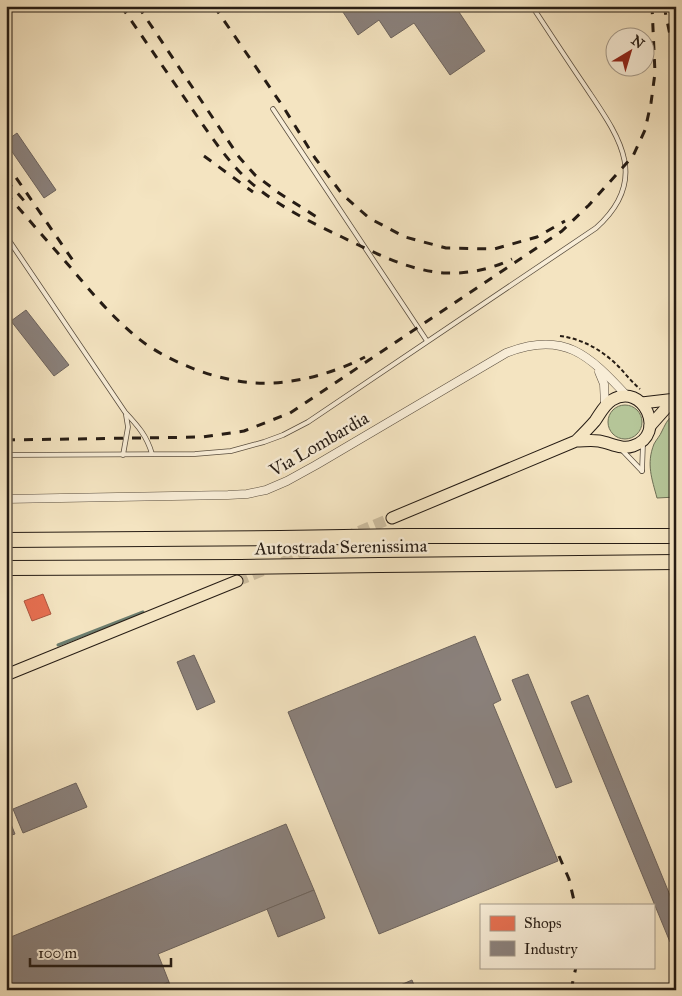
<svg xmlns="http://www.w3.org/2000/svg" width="682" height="996" viewBox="0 0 682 996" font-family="'IM FELL Great Primer',serif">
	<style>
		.green { fill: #b5c598; stroke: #6e7056 }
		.shops { fill: #e76f51; stroke: #ad563f }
		.industry { fill: #8a817c; stroke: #6c635d }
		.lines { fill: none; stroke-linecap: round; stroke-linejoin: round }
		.stream { stroke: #6d7e6f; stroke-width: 3 }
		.primary-tunnel { stroke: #cbbc9e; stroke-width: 11; stroke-dasharray: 11 5.5; stroke-linecap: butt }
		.service-casing { stroke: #5a4e3f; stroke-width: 5.5 }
		.minor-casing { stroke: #5a4e3f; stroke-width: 9 }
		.primary-casing { stroke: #261c14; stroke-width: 13 }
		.motorway-casing { stroke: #261c14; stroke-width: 16 }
		.path { stroke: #261c14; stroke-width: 2; stroke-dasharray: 4 2.5; stroke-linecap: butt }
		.service { stroke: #f8edd7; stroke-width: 4 }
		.minor { stroke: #f8edd7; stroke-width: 8 }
		.primary { stroke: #f4e4c1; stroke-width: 11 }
		.motorway { stroke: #f4e4c1; stroke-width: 14 }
		.rail { stroke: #261c14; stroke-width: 3; stroke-dasharray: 9 9; stroke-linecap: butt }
		.motorway-bridge-casing { stroke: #261c14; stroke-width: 16; stroke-linecap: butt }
		.motorway-bridge { stroke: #f4e4c1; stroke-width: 14 }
		.labels { text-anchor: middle; stroke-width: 5; stroke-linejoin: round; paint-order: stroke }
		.street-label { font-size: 18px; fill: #261c14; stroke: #f8edd7 }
	</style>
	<rect width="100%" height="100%" fill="#f4e4c1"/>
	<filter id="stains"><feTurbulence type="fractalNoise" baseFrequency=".004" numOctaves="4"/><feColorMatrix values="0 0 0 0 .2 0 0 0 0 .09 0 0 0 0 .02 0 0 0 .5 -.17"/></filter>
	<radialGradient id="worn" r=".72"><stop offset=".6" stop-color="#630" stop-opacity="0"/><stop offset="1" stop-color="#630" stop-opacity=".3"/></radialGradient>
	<g class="green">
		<circle cx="625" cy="422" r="17"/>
		<path d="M676,413v84l-19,1c-5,-19 -11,-34 -3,-54 2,-4 6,-8 8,-13 5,-10 5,-11 14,-18z"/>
	</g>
	<polygon class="shops" points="43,594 51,614 32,621 24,601"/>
	<g class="industry">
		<polygon points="339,6 455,6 485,51 450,75 414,23 391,38 379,20 358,35"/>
		<polygon points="17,133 56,190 44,198 6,143 6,141"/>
		<polygon points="26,310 69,365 54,376 11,321"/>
		<polygon points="475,636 501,700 493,704 558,861 379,934 288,712"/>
		<polygon points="194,655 215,702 197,710 177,662"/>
		<polygon points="528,674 572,782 556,788 512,680"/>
		<polygon points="588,695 676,910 676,940 670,942 571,702"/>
		<polygon points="76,783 87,807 23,833 13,809"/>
		<polygon points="6,812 15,834 6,837"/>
		<polygon points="286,824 314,890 158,954 169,982 150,990 6,990 6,939"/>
		<polygon points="314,890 325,918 278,937 267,909"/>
		<polygon points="412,980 416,990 389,990"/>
		<polygon points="169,982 172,990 153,990 152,989"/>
	</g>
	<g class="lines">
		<polyline class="stream" points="58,645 143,612"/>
		<polyline class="primary-tunnel" points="237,581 392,518"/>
		<defs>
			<g id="service">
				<polyline points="273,109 427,341"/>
				<path d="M6,236l119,176c13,14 22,24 27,42"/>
				<polyline points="622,450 642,471"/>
				<path d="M6,455l189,-1 36,-3 33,-9 19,-7 25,-13 288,-194c57,-51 20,-95 -13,-145 -17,-25 -34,-51 -51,-77"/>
				<polyline points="123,455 128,427 126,415"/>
				<polyline points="642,471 643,443"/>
			</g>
			<g id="minor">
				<polyline points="599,372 604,384 605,405"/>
				<path d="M6,499l222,-4 19,-1 19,-4 21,-9 29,-16 190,-112c58,-23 83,2 121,43"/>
			</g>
			<g id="primary">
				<polyline points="642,403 676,399"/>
				<polyline points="650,426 674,399"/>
				<path d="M392,518l184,-77c8,0 15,-1 23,0 12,2 22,9 34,5 35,-11 10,-65 -21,-46 -8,5 -12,14 -17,21 -6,7 -13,14 -19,20"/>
				<polyline points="6,675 237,581"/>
			</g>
			<g id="motorway">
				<polyline points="406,536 676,536"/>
				<polyline points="6,540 281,538"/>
				<polyline points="380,565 676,562"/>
				<polyline points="6,568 241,567"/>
			</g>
		</defs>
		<use href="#service" class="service-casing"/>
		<use href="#minor" class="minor-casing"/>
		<use href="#primary" class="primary-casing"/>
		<use href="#motorway" class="motorway-casing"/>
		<path class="path" d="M560,336c24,3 45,16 61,33 6,7 12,14 19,20"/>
		<use href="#service" class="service"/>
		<use href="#minor" class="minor"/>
		<use href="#primary" class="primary"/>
		<use href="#motorway" class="motorway"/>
		<g class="rail">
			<path d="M121,6c23,33 45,65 67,97 18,26 37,56 61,78 27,24 61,41 93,56 33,16 67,34 104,36 22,1 46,-4 66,-14"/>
			<polyline points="138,6 239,157 255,175 279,193 323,221"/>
			<polyline points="214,6 284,108 315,158 342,194 369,218 405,237 446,248 494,249 537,237 565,221"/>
			<polyline points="664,6 676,64"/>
			<polyline points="204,156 253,192"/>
			<polyline points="6,163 76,265"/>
			<polyline points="6,180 26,203"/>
			<path d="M6,193c21,25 43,50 65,75 21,25 42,50 68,71 29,23 79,42 116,44 37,2 77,-9 110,-26"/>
			<polyline points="6,440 203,437 244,431 290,413 562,231 589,205 633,156 645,130 651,103 655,73 652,6"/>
			<polyline points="559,856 569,879 575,905"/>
			<polyline points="571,990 576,967"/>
		</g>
		<defs>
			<g id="motorway-bridge">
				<polyline points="281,538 406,536"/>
				<polyline points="241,567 380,565"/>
			</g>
		</defs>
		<use href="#motorway-bridge" class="motorway-bridge-casing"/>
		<use href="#motorway-bridge" class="motorway-bridge"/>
	</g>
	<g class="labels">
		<g class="street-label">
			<text transform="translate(319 444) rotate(-30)" y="6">Via Lombardia</text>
			<text transform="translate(341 547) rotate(-1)" y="6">Autostrada Serenissima</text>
		</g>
	</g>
	<rect width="682" height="996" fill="none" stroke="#f4e4c1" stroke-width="25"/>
	<rect x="8" y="8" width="667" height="981" fill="none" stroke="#261c14" stroke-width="2.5"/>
	<rect x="12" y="12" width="657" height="971" fill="none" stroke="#261c14"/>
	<rect x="480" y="904" width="175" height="65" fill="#f8edd7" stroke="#a49989"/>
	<rect x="490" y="916" width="25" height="15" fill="#e76f51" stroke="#a49989"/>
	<text x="524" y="928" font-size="15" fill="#261c14">Shops</text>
	<rect x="490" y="941" width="25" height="15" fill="#8a817c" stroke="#a49989"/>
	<text x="524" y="954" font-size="15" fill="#261c14">Industry</text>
	<g transform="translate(630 52) rotate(38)"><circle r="24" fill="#f8edd7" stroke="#a49989"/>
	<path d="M0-4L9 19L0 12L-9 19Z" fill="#8f2418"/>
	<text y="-8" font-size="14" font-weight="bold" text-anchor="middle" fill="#261c14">N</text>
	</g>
	<path d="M30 958v8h141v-8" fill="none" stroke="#261c14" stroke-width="2.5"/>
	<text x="38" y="958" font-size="15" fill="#261c14" stroke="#f8edd7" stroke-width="4" paint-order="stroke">100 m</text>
	<rect width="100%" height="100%" filter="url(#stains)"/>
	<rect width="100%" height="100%" fill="url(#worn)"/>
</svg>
